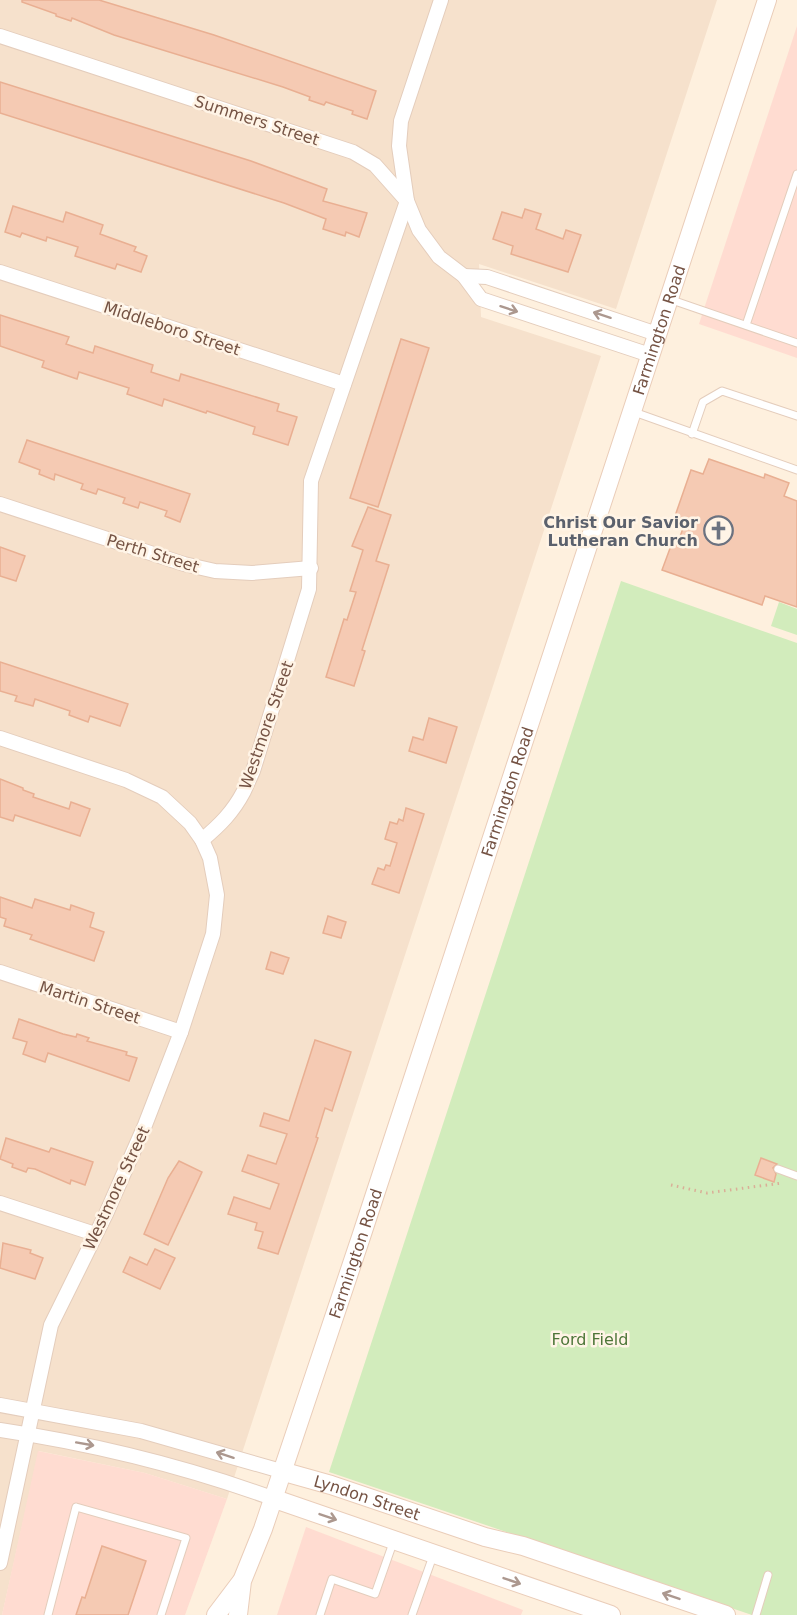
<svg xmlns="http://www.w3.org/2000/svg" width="797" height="1615" viewBox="0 0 797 1615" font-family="'DejaVu Sans',sans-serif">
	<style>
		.residential { fill: #f6e1cc }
		.commercial { fill: #ffdcd1 }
		.green { fill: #d2ecbc }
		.building { fill: #f5cab3; stroke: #e9af92; stroke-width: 1.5 }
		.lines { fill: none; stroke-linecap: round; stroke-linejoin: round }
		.lane-casing { stroke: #e4cdbc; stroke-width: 9 }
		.street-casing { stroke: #e4cdbc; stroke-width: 16 }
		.secondary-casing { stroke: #eacdb9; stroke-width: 20 }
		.path { stroke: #daae97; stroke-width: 3; stroke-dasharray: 1.5 4.5; stroke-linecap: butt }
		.lane { stroke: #fff; stroke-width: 7 }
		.street { stroke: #fff; stroke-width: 14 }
		.secondary { stroke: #fff; stroke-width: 18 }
		.oneway { stroke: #ac988f }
		.labels { text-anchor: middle; stroke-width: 5; stroke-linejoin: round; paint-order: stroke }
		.street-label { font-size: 16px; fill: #755344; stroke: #fff4e6 }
		.worship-label { font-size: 16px; font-weight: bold; fill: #5b616d; stroke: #fff4e6; text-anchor: end }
		.park-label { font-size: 16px; fill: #4e7639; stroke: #fff4e6 }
	</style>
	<rect width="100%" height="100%" fill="#fef0de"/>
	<polygon class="residential" points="0,0 717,0 616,309 479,264 481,317 601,356 227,1499 145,1473 39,1451 2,1615 0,1615"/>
	<g class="commercial">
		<polygon points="797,26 797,358 699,324"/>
		<polygon points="38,1451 145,1473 227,1499 185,1615 2,1615"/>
		<polygon points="306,1527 523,1610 521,1615 277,1615"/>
	</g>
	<g class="green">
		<polygon points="621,581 797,643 797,1615 752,1615 329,1472"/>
		<polygon points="779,602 797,609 797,635 771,626"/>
	</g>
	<g class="building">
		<polygon points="22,0 99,0 214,35 376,91 367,119 352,114 353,111 326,102 324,105 309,100 310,97 283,87 114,35 72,18 71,21 56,16 56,14 22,2"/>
		<polygon points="0,82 251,161 327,189 323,201 367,213 359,237 346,232 345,236 323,229 326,219 284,203 0,113"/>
		<polygon points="13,206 63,222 66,212 103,225 100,234 136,247 134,251 147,256 141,272 117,264 115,269 75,256 78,247 47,237 46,241 22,233 20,237 5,232"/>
		<polygon points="525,209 541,214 536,229 563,239 566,230 581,235 568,272 511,254 513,246 493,239 502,212 522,218"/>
		<polygon points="0,315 69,337 66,344 93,353 95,346 153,365 151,372 179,381 181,374 279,404 277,411 297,417 288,445 253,434 255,427 207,411 206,413 164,399 162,406 127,394 129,388 79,372 77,379 42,367 44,361 0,346"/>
		<polygon points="401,339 429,348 378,507 350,498"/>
		<polygon points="27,440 190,494 180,522 165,516 167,511 140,502 138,508 123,503 125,498 98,489 96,494 81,489 83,484 55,474 54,480 39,474 40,470 19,462"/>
		<polygon points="709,459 764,478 765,474 789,483 784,496 797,501 797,607 765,596 762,605 662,570 672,543 677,545 686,520 675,516 691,470 703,474"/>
		<polygon points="368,507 391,515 376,561 389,565 362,650 365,651 354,686 326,677 344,619 347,620 356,592 350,591 363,550 352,546"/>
		<polygon points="0,547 25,556 16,581 0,576"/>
		<polygon points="0,662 128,704 120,726 90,716 88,722 69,715 70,711 35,699 33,706 15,701 17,696 0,691"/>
		<polygon points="429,718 457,727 446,763 409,751 413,737 423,740"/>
		<polygon points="0,779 23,788 23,790 34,794 33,797 69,809 71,802 90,809 80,836 15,815 13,821 0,817"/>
		<polygon points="406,808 424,814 399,893 372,884 378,868 384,870 386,865 390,866 397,843 385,839 390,822 397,824 399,819 403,821"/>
		<polygon points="0,897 32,908 35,899 70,910 71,905 94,913 90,927 104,932 94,961 30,939 32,935 4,926 6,919 0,917"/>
		<polygon points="328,916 346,922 341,938 323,933"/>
		<polygon points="271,952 289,958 283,974 266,969"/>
		<polygon points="19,1019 63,1034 76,1037 77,1034 89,1038 87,1041 127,1052 126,1055 137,1058 129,1081 48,1053 45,1062 23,1054 27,1042 13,1038"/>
		<polygon points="315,1040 351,1052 332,1111 325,1108 316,1137 318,1138 278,1254 258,1248 263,1232 255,1230 257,1223 228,1214 234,1197 270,1209 279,1184 242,1171 248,1155 276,1164 287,1134 260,1126 264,1113 289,1121"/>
		<polygon points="6,1138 49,1152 51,1148 93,1162 85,1185 71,1180 70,1184 35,1169 28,1168 26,1172 12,1167 13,1164 0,1159"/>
		<polygon points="761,1158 777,1164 773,1168 776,1174 774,1182 755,1175"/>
		<polygon points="179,1161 202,1172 168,1245 144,1234 168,1178"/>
		<polygon points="3,1243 31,1250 30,1253 43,1258 35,1279 0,1268"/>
		<polygon points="155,1249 175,1258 160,1289 123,1272 130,1257 147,1265"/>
		<polygon points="102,1546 146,1561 128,1615 76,1615 82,1597 85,1598"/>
	</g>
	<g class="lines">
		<defs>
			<g id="lane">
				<polyline points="669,299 797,343"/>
				<polyline points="746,325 797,174"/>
				<polyline points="634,412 797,470"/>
				<polyline points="692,434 703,402 722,391 797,416"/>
				<polyline points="778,1169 797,1176"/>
				<polyline points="48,1615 76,1507 186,1538 161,1615"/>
				<polyline points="320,1615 332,1579 375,1594 394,1540"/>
				<polyline points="412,1615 433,1556"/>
				<polyline points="756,1615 768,1575"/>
			</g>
			<g id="street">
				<polyline points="0,36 353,152 375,165 407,201 419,230 439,257 464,276 481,299 650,355"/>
				<polyline points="0,272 344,384"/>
				<polyline points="464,276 487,277 657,334"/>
				<polyline points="0,504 184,564 215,571 252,573 311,568"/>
				<polyline points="0,738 126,780 162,797 190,823 202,840 210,858 217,895 213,934 181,1032 145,1125 106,1214 51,1325 0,1563"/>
				<path d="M202,840c18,-15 31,-28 42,-49l9,-20 56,-182 2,-108 96,-280 -8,-55 2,-25 40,-121"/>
				<polyline points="0,972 181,1032"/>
				<polyline points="0,1203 95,1234"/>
				<polyline points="0,1405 141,1431 281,1471"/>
				<path d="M0,1430c94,14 183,36 272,68"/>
			</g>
			<g id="secondary">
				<path id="s1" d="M281,1471l50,14 154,52 38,9 203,69"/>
				<polyline points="272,1498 611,1615"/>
				<polyline points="216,1615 241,1582"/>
				<path id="s2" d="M238,1615l4,-34 21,-52 98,-292 406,-1237"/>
			</g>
		</defs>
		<use href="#lane" class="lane-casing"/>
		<use href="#street" class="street-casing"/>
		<use href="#secondary" class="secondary-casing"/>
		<polyline class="path" points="671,1185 707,1193 782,1183"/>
		<use href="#lane" class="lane"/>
		<use href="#street" class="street"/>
		<use href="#secondary" class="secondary"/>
	</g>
	<defs><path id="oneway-shaft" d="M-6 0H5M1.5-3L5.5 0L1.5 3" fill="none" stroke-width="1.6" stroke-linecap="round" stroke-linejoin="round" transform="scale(1.5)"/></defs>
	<g class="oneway">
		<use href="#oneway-shaft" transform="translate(509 309) rotate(18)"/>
		<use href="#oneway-shaft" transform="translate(602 315) rotate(-162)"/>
		<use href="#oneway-shaft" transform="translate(85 1444) rotate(10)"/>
		<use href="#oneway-shaft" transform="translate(225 1455) rotate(-162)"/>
		<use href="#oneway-shaft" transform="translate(328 1517) rotate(19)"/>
		<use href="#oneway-shaft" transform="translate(512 1581) rotate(19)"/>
		<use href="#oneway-shaft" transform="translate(671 1596) rotate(-161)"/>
	</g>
	<defs>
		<symbol id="church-ring" viewBox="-11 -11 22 22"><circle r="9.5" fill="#fff4e6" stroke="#6b7280" stroke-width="1.5"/><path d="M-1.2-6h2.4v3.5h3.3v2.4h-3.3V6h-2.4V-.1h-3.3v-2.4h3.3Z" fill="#6b7280"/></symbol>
	</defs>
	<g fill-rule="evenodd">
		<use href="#church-ring" x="702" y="514" width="33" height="33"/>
	</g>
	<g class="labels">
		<g class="street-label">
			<text transform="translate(257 120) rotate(18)" y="6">Summers Street</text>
			<text transform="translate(172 328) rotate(18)" y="6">Middleboro Street</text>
			<text dy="6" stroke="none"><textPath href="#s2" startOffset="1353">Farmington Road</textPath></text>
			<text transform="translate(153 553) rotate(17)" y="6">Perth Street</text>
			<text transform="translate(266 725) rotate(-71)" y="6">Westmore Street</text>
			<text dy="6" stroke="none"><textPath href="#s2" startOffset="867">Farmington Road</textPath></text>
			<text transform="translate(90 1002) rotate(18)" y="6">Martin Street</text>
			<text transform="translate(116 1188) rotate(-65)" y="6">Westmore Street</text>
			<text dy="6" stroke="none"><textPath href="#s2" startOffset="381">Farmington Road</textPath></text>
			<text dy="6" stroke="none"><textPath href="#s1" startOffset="90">Lyndon Street</textPath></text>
		</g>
		<g class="worship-label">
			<text x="698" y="528">Christ Our Savior<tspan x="698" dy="18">Lutheran Church</tspan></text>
		</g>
		<g class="park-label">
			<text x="590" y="1345">Ford Field</text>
		</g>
	</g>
</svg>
